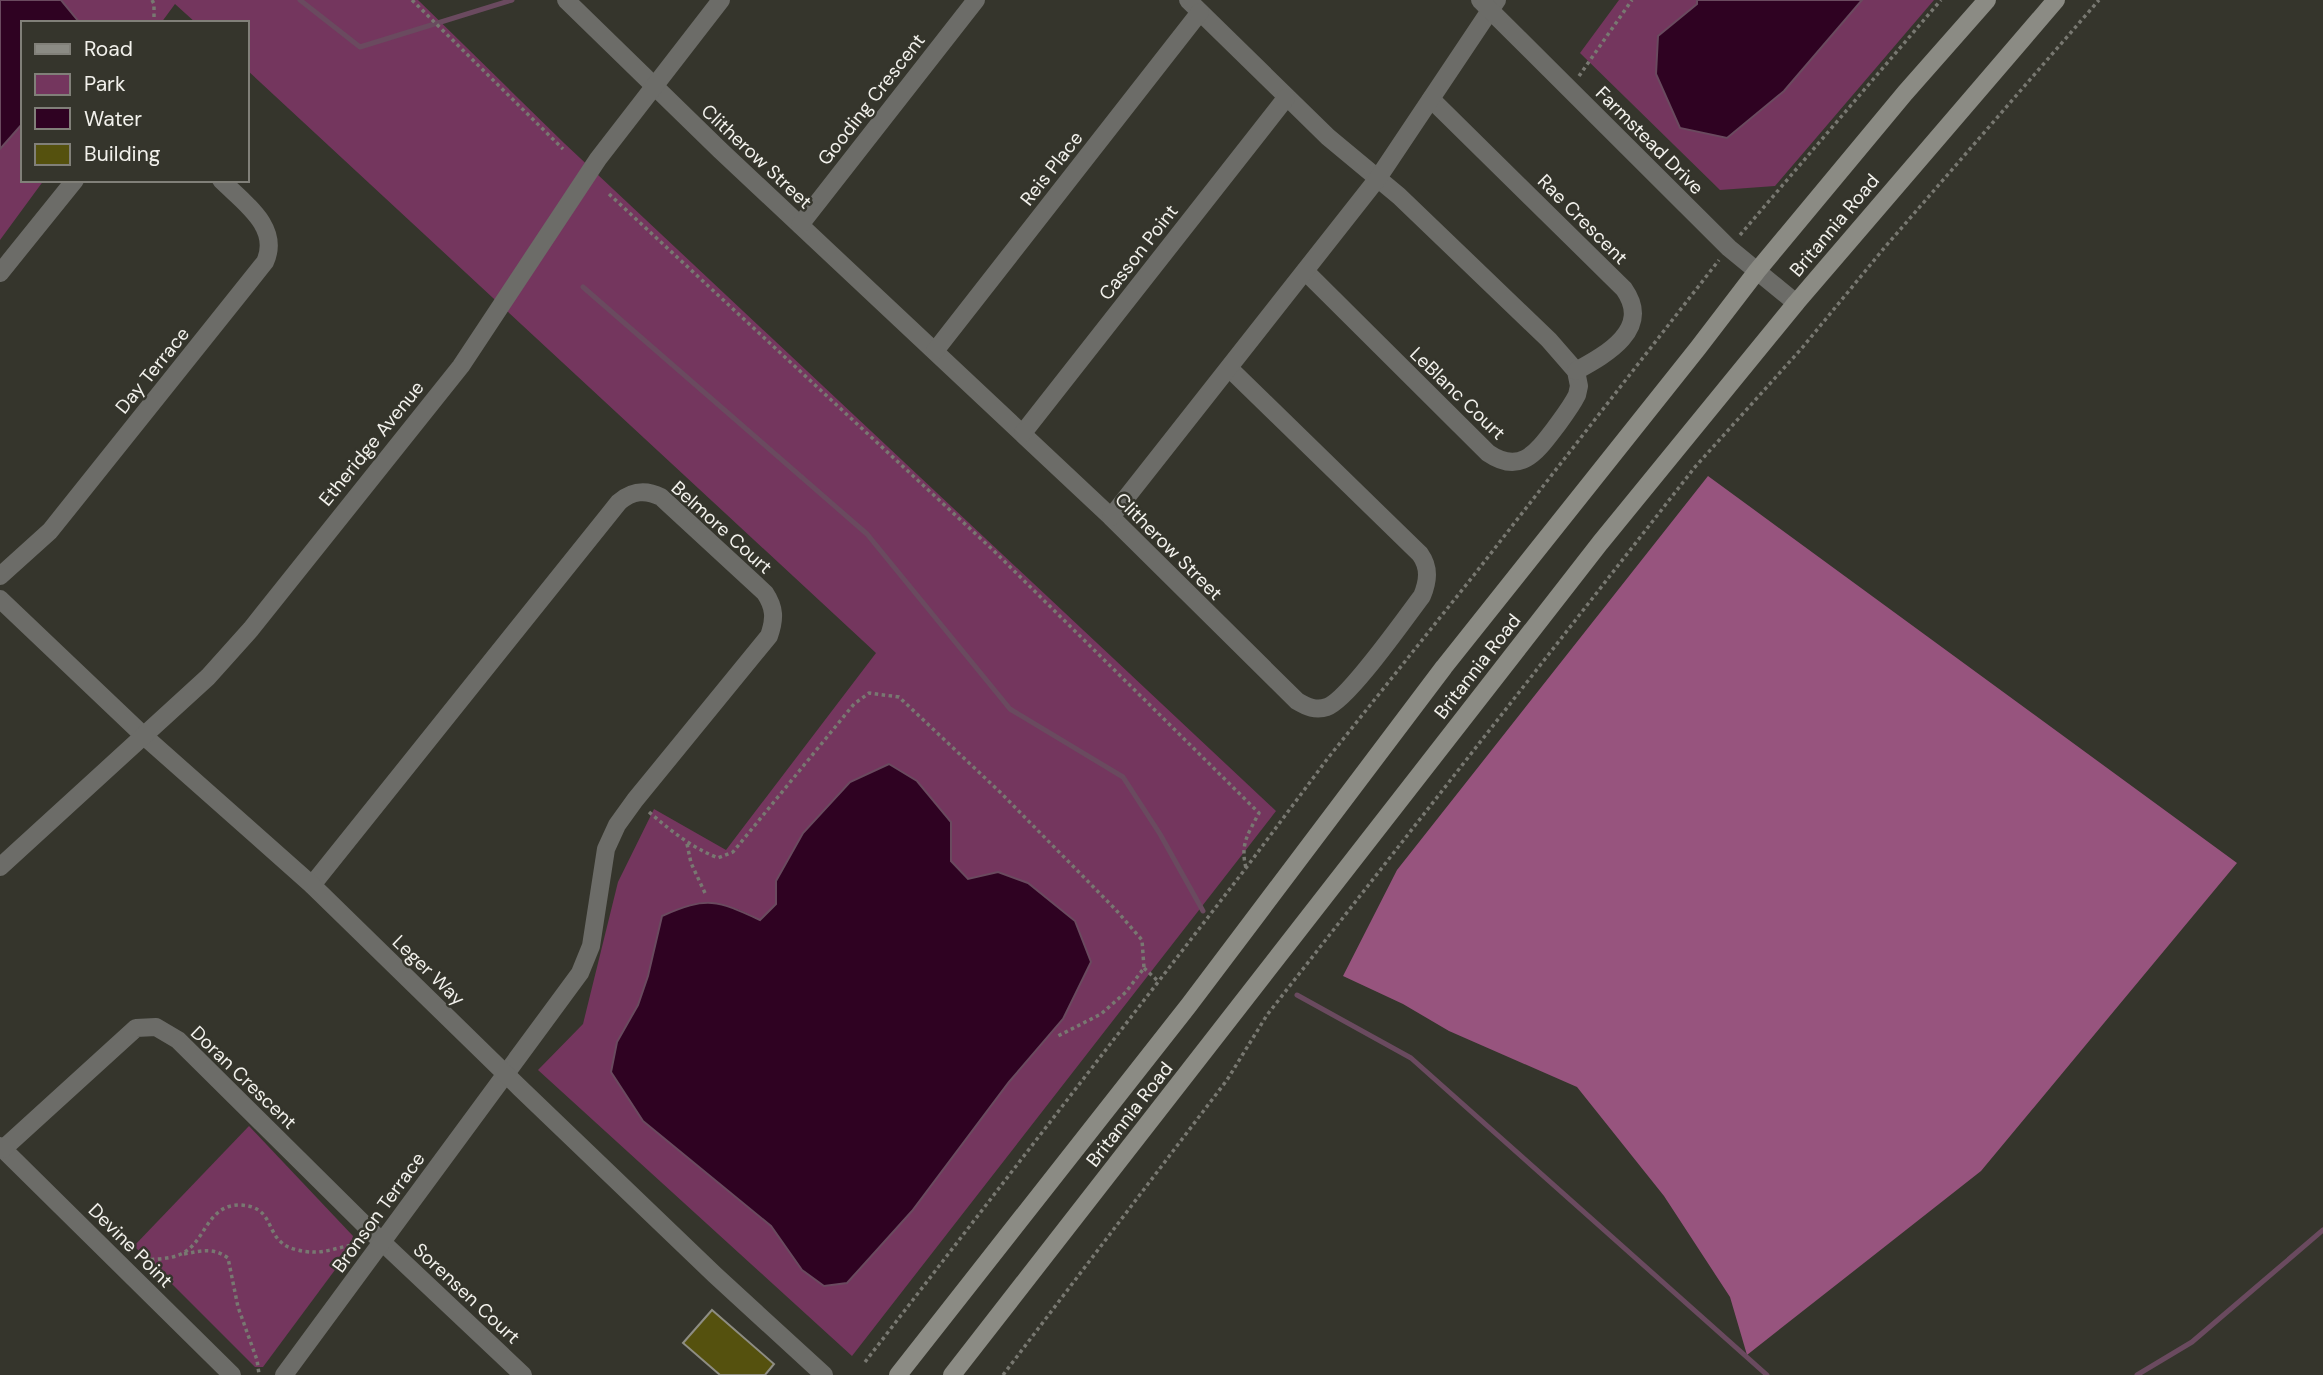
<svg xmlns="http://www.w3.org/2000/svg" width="2323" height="1375" viewBox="0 0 2323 1375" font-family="'DM Sans',sans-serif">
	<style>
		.green { fill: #74365e; fill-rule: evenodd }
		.forest { fill: #97547e }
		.water { fill: #2f0222; stroke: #6a4a5f; stroke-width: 2 }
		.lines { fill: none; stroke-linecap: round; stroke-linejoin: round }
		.stream { stroke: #6a4a5f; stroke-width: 5 }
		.building { fill: #55510e; stroke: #8e8d83; stroke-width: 2 }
		.path { stroke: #787871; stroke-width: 3.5; stroke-dasharray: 3.5 3.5; stroke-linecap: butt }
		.minor { stroke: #6c6c68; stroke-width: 18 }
		.tertiary { stroke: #6c6c68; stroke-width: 18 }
		.secondary { stroke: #8b8b84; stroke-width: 18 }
		.labels { text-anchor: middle; stroke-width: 5; stroke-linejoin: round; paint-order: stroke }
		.street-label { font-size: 19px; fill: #f2f1ec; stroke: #35352c }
	</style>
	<rect width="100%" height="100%" fill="#35352c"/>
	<g class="green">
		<path d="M61,0h357l146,143 712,668 -424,545 -314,-286 45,-46 35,-142 36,-73 72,41 150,-197 -629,-583v-47h-51l-21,-19 -14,19h-81zM951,822v39l17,19 30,-8 65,147 -54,63 -97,129 -110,59 -31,-44 -128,-105 -32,-49 6,-30 21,-37 10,-29 14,-60c46,-14 54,-19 98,4l16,-16v-23z"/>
		<polygon points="1619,0 1697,0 1697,3 1784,91 1862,0 1934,0 1775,186 1720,190 1580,53"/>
		<polygon points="23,123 23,180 44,180 0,240 0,149"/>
		<polygon points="249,1126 353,1236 349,1251 263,1367 255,1367 134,1246"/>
	</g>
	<polygon class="forest" points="1708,476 2237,863 1981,1171 1747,1355 1730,1297 1664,1196 1577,1087 1449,1031 1403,1004 1343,976 1397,870"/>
	<g class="water">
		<polygon points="0,0 61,0 80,23 23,23 23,123 0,149"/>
		<polygon points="1697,0 1862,0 1784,91 1727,138 1680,128 1656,74 1658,36 1697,4"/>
		<path d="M889,764l28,17 34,41v39l17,18 30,-7 30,11 47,38 16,41 -28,57 -54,63 -97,129 -65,72 -23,3 -22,-16 -31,-44 -128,-105 -32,-49 6,-30 21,-37 10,-29 14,-60c45,-20 55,-16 98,4l16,-16v-23l27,-48 47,-51z"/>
	</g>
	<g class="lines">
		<g class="stream">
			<polyline points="300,0 360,47 512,0"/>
			<polyline points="583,287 867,534 1010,709 1123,777 1160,834 1203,911"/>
			<polyline points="1297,995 1411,1058 1767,1375"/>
			<polyline points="2137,1375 2192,1342 2323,1230"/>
		</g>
	</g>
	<polygon class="building" points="712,1310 774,1364 765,1375 720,1375 683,1343"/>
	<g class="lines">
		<g class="path">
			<polyline points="152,0 154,4 154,23"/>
			<polyline points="412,0 563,149"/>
			<polyline points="1579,76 1632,0"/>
			<path d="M609,194l384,356 266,263c-11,21 -19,31 -13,55"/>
			<polyline points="1740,235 1941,0"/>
			<path d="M649,812c22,19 42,35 69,46l15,-6 121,-148 15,-11 30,4 102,96 115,117 26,30 2,28 -18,24 -25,22 -43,22"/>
			<polyline points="687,844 691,863 705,893"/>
			<polyline points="1144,968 1159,982"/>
			<path d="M184,1254c17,-3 29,-7 44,4l10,49 19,53 2,14"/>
			<path d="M144,1260c12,-1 27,-1 37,-6 25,-11 25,-50 60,-49 31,2 25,25 41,38 6,6 22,9 30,9 14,1 29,-6 43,-7"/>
			<polyline points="865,1362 1246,868 1328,758 1474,575 1719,260"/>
			<polyline points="1003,1375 1227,1080 1267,1015 1695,467 1802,348 1885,247 2099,0"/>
		</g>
		<g class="minor">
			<path d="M566,0l154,150 391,367 186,184c10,6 19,10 30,6 21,-7 79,-90 95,-111 6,-15 8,-28 -2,-42l-191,-186"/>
			<path d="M1188,0l140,137 71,59 150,144 27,31 3,15 -2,9c-6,12 -14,22 -22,33 -19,25 -35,47 -67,25l-183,-182"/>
			<path d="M1431,99l193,190c28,40 -17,65 -48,82"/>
			<polyline points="800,225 976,0"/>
			<polyline points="0,273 75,180"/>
			<polyline points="935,351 1200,12"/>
			<polyline points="1023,433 1286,98"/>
			<polyline points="1111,517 1378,178 1497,0"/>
			<path d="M0,576l50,-45 215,-269c16,-35 -22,-60 -44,-82"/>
			<polyline points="0,1146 232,1375"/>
			<polyline points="3,1149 136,1028 156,1027 178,1040 382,1242 523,1375"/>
			<path d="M284,1375l296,-402 11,-27 15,-97 11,-24 18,-25 134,-164c6,-17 6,-28 -4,-43l-104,-96c-16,-8 -29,-6 -42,5l-307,383"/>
		</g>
		<g class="tertiary">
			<polyline points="1480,0 1729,248 1796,303"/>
			<polyline points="0,599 144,736 312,885 520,1088 715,1275 824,1375"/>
			<polyline points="0,867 208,677 251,629 461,366 598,159 721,0"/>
		</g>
		<g class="secondary">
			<polyline points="898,1375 1189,1005 1444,667 1698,348 1757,271 1905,93 1987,0"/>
			<polyline points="952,1375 1600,543 1796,303 2056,0"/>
		</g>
	</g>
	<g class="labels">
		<g class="street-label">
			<text transform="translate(871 99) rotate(-52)" y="7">Gooding Crescent</text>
			<text transform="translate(1650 140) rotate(45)" y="7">Farmstead Drive</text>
			<text transform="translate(757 156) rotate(43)" y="7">Clitherow Street</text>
			<text transform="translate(1051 168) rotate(-52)" y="7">Reis Place</text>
			<text transform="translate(1583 219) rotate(45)" y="7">Rae Crescent</text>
			<text transform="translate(1834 225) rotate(-50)" y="7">Britannia Road</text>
			<text transform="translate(1138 252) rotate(-52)" y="7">Casson Point</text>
			<text transform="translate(152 370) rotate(-51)" y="7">Day Terrace</text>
			<text transform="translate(1458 393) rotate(44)" y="7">LeBlanc Court</text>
			<text transform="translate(371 443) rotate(-51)" y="7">Etheridge Avenue</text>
			<text transform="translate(722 527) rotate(42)" y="7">Belmore Court</text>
			<text transform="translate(1169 546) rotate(45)" y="7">Clitherow Street</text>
			<text transform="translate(1477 666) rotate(-52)" y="7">Britannia Road</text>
			<text transform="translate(429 970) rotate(44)" y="7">Leger Way</text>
			<text transform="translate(244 1077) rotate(44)" y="7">Doran Crescent</text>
			<text transform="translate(1129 1114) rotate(-52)" y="7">Britannia Road</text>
			<text transform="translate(378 1212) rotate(-54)" y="7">Bronson Terrace</text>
			<text transform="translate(131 1245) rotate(45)" y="7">Devine Point</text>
			<text transform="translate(467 1293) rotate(43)" y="7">Sorensen Court</text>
		</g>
	</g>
	<rect x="21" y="21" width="228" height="161" fill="#35352c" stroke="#818079" stroke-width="2"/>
	<rect x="35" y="44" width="35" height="10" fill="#8b8b84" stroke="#818079" stroke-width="2"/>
	<text x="84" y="56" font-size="21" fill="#f2f1ec">Road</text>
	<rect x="35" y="74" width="35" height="21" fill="#74365e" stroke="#818079" stroke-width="2"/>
	<text x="84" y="91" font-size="21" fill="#f2f1ec">Park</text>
	<rect x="35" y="108" width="35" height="21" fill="#2f0222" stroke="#818079" stroke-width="2"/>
	<text x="84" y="126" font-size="21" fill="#f2f1ec">Water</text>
	<rect x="35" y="144" width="35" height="21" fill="#55510e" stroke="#818079" stroke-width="2"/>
	<text x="84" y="161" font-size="21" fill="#f2f1ec">Building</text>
</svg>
